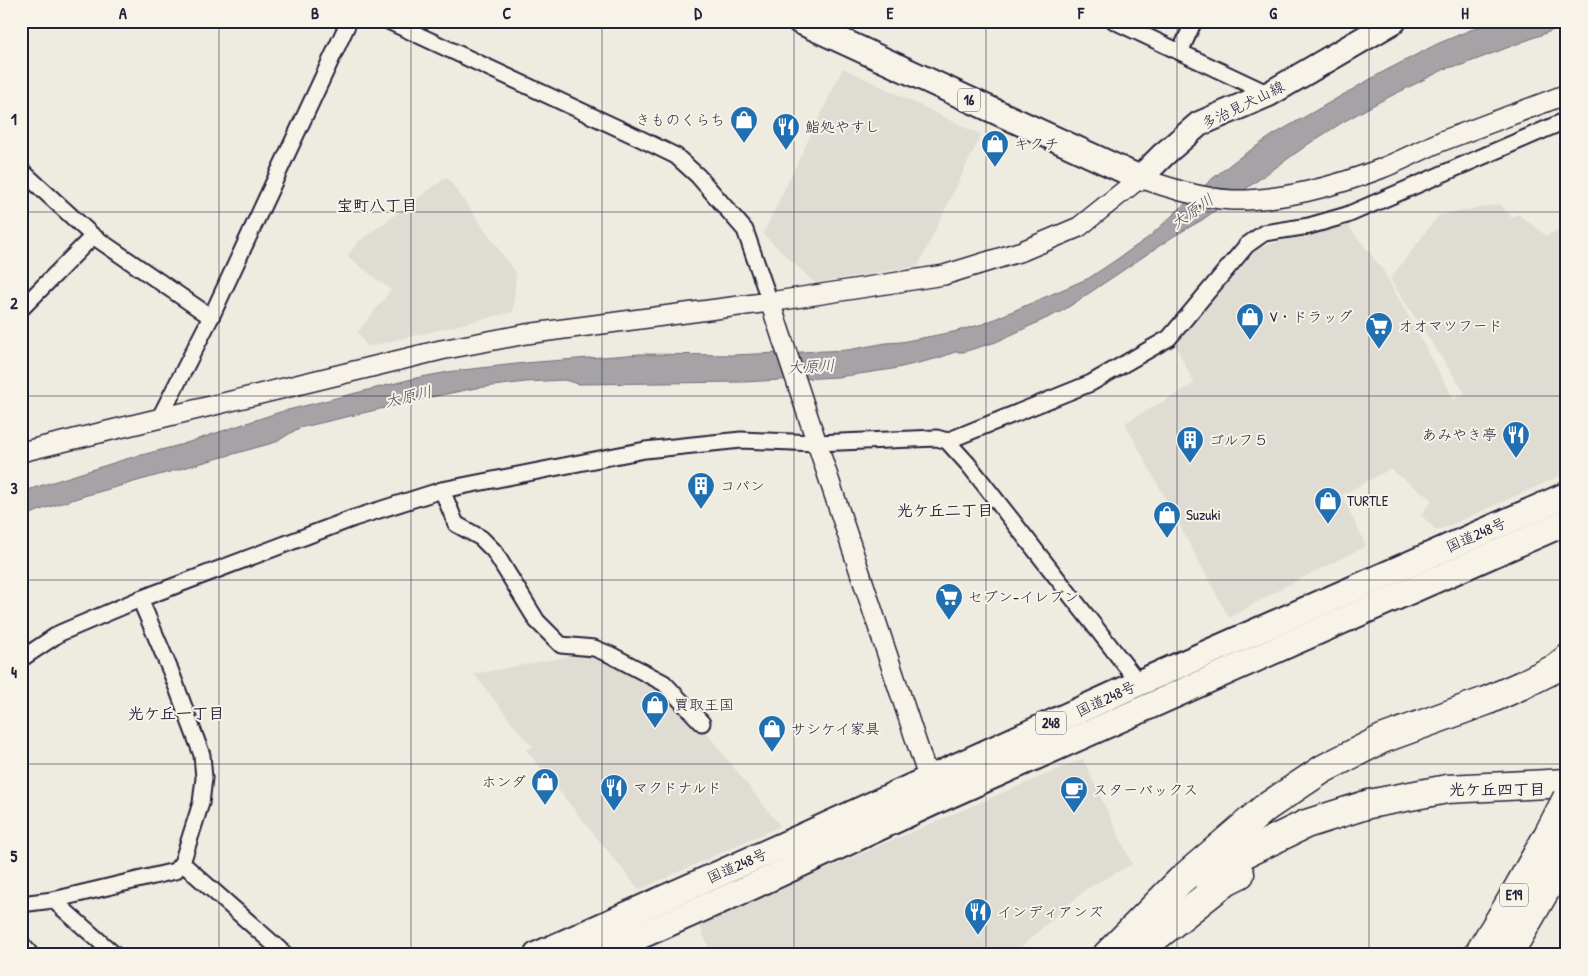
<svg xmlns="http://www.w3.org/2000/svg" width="1588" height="976" viewBox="0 0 1588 976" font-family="'Patrick Hand','Klee One',sans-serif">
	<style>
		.built { fill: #dfdcd4 }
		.water { fill: #a6a3a6; stroke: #716f7b }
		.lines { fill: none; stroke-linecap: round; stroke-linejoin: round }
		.minor-casing { stroke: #22223b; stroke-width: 19 }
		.tertiary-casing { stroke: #22223b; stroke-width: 22 }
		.primary-casing { stroke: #22223b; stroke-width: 28 }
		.trunk-casing { stroke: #22223b; stroke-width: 29 }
		.motorway-casing { stroke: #22223b; stroke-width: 31 }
		.minor { stroke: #f7f3e8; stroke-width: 15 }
		.tertiary { stroke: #f7f3e8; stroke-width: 19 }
		.primary { stroke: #f7f3e8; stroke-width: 24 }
		.trunk { stroke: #f7f3e8; stroke-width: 25 }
		.motorway { stroke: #f7f3e8; stroke-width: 28 }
		.motorway-bridge-casing { stroke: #22223b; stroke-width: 31; stroke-linecap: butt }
		.motorway-bridge { stroke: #f7f3e8; stroke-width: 28 }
		.grid { fill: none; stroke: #22223b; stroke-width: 1; stroke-opacity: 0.55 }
		.labels { text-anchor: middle; stroke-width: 4; stroke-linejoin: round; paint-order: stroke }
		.shield { fill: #f7f3e8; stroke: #62616f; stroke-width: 1 }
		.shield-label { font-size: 14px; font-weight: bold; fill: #22223b }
		.street-label { font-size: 15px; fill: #22223b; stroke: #f7f3e8 }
		.poi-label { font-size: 15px; fill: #22223b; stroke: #f7f3e8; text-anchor: start }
		.neighbourhood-label { font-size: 16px; font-weight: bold; fill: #22223b; stroke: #f7f3e8 }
		.water-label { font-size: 16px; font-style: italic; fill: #504f60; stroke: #f7f3e8 }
		.neatline { fill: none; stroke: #22223b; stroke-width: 2 }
		.grid-label { font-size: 16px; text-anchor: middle; font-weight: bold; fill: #22223b }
	</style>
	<rect width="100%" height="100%" fill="#eeebe1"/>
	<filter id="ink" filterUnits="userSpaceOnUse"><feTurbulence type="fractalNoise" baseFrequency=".02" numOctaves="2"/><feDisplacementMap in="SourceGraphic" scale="10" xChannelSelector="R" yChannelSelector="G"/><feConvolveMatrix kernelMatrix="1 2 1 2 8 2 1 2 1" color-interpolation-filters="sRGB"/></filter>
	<g filter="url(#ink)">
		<g class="built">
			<polygon points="843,68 981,135 918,266 815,283 763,234"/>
			<polygon points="447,177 516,273 513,312 367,347 358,332 391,290 347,256 359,241"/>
			<polygon points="1500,204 1512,218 1518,214 1547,236 1567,225 1567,473 1437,531 1421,515 1432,500 1390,469 1342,495 1366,546 1282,588 1229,618 1125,423 1194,384 1175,344 1258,248 1346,223 1381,267 1454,399 1465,393 1390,279 1439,215"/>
			<polygon points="576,655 611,658 665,691 708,735 780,826 639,890 526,750 533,746 525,739 474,674"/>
			<polygon points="1083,759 1132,864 1085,890 1012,955 712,955 699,924 1002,793"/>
		</g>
		<polygon class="water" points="1492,21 1567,21 1567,25 1462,65 1447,68 1377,103 1343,122 1310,143 1202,220 1174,236 1064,310 996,342 963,352 955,352 939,358 893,369 838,377 743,382 579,384 564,380 526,382 476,388 431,397 299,428 276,442 84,496 43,509 21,518 21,492 126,459 180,445 280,412 416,378 454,371 525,363 640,354 733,355 848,350 886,343 901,342 953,332 983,324 1089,278 1113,262 1149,237 1212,179 1236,160 1273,135 1381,73 1437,44"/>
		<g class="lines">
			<defs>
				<g id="minor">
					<polyline points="388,21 635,136 676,156 698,176 745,230 770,302"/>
					<polyline points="1114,21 1269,94"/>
					<polyline points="1180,52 1194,21"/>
					<polyline points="21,170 93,236 211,317"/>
					<polyline points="21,309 93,236"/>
					<polyline points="160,417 213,313 349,21"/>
					<polyline points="947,441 1091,383 1169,338 1247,245 1264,233 1309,226 1347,215 1567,120"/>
					<polyline points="442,490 456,524 481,538 494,551 537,621 561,645 594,648 611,655 664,683 702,723"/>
					<polyline points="21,659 60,633 140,599 354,518 442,490 645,450 741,440 816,443 937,438 947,441 968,464 1139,683"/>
					<polyline points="182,863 286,955"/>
					<polyline points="53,900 115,955"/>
					<polyline points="21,904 53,900 175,871 182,863 201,803 204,778 202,755 171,672 140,599"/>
					<polyline points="21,943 31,955"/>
				</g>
				<g id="tertiary">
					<polyline points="770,302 933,792"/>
					<path d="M21,452l420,-102 85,-16 244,-32 174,-27 78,-24 57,-24 61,-49c30,10 59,20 92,22 48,1 104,-14 148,-31 21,-8 41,-19 62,-28 42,-16 83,-31 125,-47"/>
				</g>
				<polyline id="primary" points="799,21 1140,178 1163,155 1199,124 1269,94 1394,21"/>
				<g id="trunk">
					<polyline points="537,955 797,839 1139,683 1567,495"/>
					<polyline points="597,955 751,887 936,801 1287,645 1567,522"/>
				</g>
				<g id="motorway">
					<polyline points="1205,876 1217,867 1306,824 1369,804 1447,789 1567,783"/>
					<polyline points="1107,955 1181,880 1265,808 1323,769 1382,739 1486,701 1522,685 1556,668 1567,659"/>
					<polyline points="1133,955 1226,881 1240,874"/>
					<polyline points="1478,955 1508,906 1548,835"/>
					<polyline points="1508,955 1567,853"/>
				</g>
			</defs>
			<use href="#minor" class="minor-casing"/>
			<use href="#tertiary" class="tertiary-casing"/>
			<use href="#primary" class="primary-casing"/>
			<use href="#trunk" class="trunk-casing"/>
			<use href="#motorway" class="motorway-casing"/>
			<use href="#minor" class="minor"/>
			<use href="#tertiary" class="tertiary"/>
			<use href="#primary" class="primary"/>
			<use href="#trunk" class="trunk"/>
			<use href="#motorway" class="motorway"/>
			<defs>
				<polyline id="motorway-bridge" points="1548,835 1567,798"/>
			</defs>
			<use href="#motorway-bridge" class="motorway-bridge-casing"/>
			<use href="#motorway-bridge" class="motorway-bridge"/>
		</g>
	</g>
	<path class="grid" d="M219,21v934M411,21v934M602,21v934M794,21v934M986,21v934M1177,21v934M1369,21v934M21,212h1546M21,396h1546M21,580h1546M21,764h1546"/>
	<defs>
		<symbol id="shop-pin" viewBox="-11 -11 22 30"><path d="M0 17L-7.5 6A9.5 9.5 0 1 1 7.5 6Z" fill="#1f6fb2" stroke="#f7f3e8"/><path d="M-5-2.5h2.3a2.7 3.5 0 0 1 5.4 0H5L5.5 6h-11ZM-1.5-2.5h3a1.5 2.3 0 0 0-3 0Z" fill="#fff"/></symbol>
		<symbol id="restaurant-pin" viewBox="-11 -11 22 30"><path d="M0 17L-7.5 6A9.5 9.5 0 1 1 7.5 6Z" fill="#1f6fb2" stroke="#f7f3e8"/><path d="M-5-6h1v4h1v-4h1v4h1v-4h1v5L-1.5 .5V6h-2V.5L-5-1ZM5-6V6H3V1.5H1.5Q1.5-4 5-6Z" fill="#fff"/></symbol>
		<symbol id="supermarket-pin" viewBox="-11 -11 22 30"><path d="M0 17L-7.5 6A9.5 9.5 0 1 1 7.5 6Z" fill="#1f6fb2" stroke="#f7f3e8"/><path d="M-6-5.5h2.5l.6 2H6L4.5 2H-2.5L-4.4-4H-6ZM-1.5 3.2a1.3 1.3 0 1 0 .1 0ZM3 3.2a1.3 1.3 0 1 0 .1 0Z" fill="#fff"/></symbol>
		<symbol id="building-pin" viewBox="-11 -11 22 30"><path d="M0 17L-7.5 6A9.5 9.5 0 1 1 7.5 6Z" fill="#1f6fb2" stroke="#f7f3e8"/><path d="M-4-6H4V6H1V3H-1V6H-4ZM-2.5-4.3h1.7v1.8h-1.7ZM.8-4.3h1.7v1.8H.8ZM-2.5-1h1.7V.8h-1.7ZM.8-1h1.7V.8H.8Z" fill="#fff"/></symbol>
		<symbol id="cafe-pin" viewBox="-11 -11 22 30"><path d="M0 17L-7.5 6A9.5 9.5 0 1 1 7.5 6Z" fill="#1f6fb2" stroke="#f7f3e8"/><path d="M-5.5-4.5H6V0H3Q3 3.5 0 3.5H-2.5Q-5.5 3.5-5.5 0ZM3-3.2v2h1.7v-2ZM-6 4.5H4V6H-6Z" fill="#fff"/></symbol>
	</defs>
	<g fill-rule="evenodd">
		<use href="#shop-pin" x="728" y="104" width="32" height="43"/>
		<use href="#restaurant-pin" x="770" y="111" width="32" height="43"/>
		<use href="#shop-pin" x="979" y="128" width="32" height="43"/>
		<use href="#shop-pin" x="1234" y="301" width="32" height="43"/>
		<use href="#supermarket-pin" x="1363" y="310" width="32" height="43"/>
		<use href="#restaurant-pin" x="1500" y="419" width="32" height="43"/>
		<use href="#building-pin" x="1174" y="424" width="32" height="43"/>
		<use href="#building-pin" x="685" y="470" width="32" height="43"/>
		<use href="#shop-pin" x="1312" y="485" width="32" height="43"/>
		<use href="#shop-pin" x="1151" y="499" width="32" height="43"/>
		<use href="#supermarket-pin" x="933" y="581" width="32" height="43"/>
		<use href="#shop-pin" x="639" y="689" width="32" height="43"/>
		<use href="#shop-pin" x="756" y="713" width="32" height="43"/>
		<use href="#shop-pin" x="529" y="766" width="32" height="43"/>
		<use href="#restaurant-pin" x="598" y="772" width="32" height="43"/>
		<use href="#cafe-pin" x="1058" y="774" width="32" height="43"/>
		<use href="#restaurant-pin" x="962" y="896" width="32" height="43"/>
	</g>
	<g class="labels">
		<g class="shield">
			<rect x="958" y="88.5" width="22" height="23" rx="4"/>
			<rect x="1036" y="711.5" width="30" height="23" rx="4"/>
			<rect x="1500" y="883.5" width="28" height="23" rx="4"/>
		</g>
		<g class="shield-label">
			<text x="969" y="105">16</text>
			<text x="1051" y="728">248</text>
			<text x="1514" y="900">E19</text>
		</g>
		<g class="street-label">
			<text transform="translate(1243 105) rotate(-26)" y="5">多治見犬山線</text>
			<text transform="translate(1476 535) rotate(-24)" y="5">国道248号</text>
			<text transform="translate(1106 699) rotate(-25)" y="5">国道248号</text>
			<text transform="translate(737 866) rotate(-24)" y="5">国道248号</text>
		</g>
		<g class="poi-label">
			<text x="725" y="125" text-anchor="end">きものくらち</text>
			<text x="805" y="132">鮨処やすし</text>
			<text x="1014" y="149">キクチ</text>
			<text x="1269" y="322">V・ドラッグ</text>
			<text x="1398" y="331">オオマツフード</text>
			<text x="1497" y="440" text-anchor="end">あみやき亭</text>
			<text x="1209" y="445">ゴルフ５</text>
			<text x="720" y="491">コパン</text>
			<text x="1347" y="506">TURTLE</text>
			<text x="1186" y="520">Suzuki</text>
			<text x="968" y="602">セブン-イレブン</text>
			<text x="674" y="710">買取王国</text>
			<text x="791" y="734">サシケイ家具</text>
			<text x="526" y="787" text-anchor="end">ホンダ</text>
			<text x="633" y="793">マクドナルド</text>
			<text x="1093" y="795">スターバックス</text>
			<text x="997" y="917">インディアンズ</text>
		</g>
		<g class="neighbourhood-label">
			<text x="377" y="211">宝町八丁目</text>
			<text x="945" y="516">光ケ丘二丁目</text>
			<text x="176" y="719">光ケ丘一丁目</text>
			<text x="1497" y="795">光ケ丘四丁目</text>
		</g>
		<g class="water-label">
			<text transform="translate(1192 211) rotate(-35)" y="6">大原川</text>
			<text transform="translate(811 366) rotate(-3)" y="6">大原川</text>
			<text transform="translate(408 396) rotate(-13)" y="6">大原川</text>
		</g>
	</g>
	<rect width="1588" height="976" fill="none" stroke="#f7f3e8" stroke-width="55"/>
	<rect x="28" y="28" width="1532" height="920" class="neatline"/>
	<g class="grid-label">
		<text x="123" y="19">A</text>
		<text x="315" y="19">B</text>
		<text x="507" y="19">C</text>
		<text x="698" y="19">D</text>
		<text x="890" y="19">E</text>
		<text x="1081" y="19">F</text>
		<text x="1273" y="19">G</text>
		<text x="1465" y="19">H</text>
		<text x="14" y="125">1</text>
		<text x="14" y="309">2</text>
		<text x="14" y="494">3</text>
		<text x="14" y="678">4</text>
		<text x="14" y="862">5</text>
	</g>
</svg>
